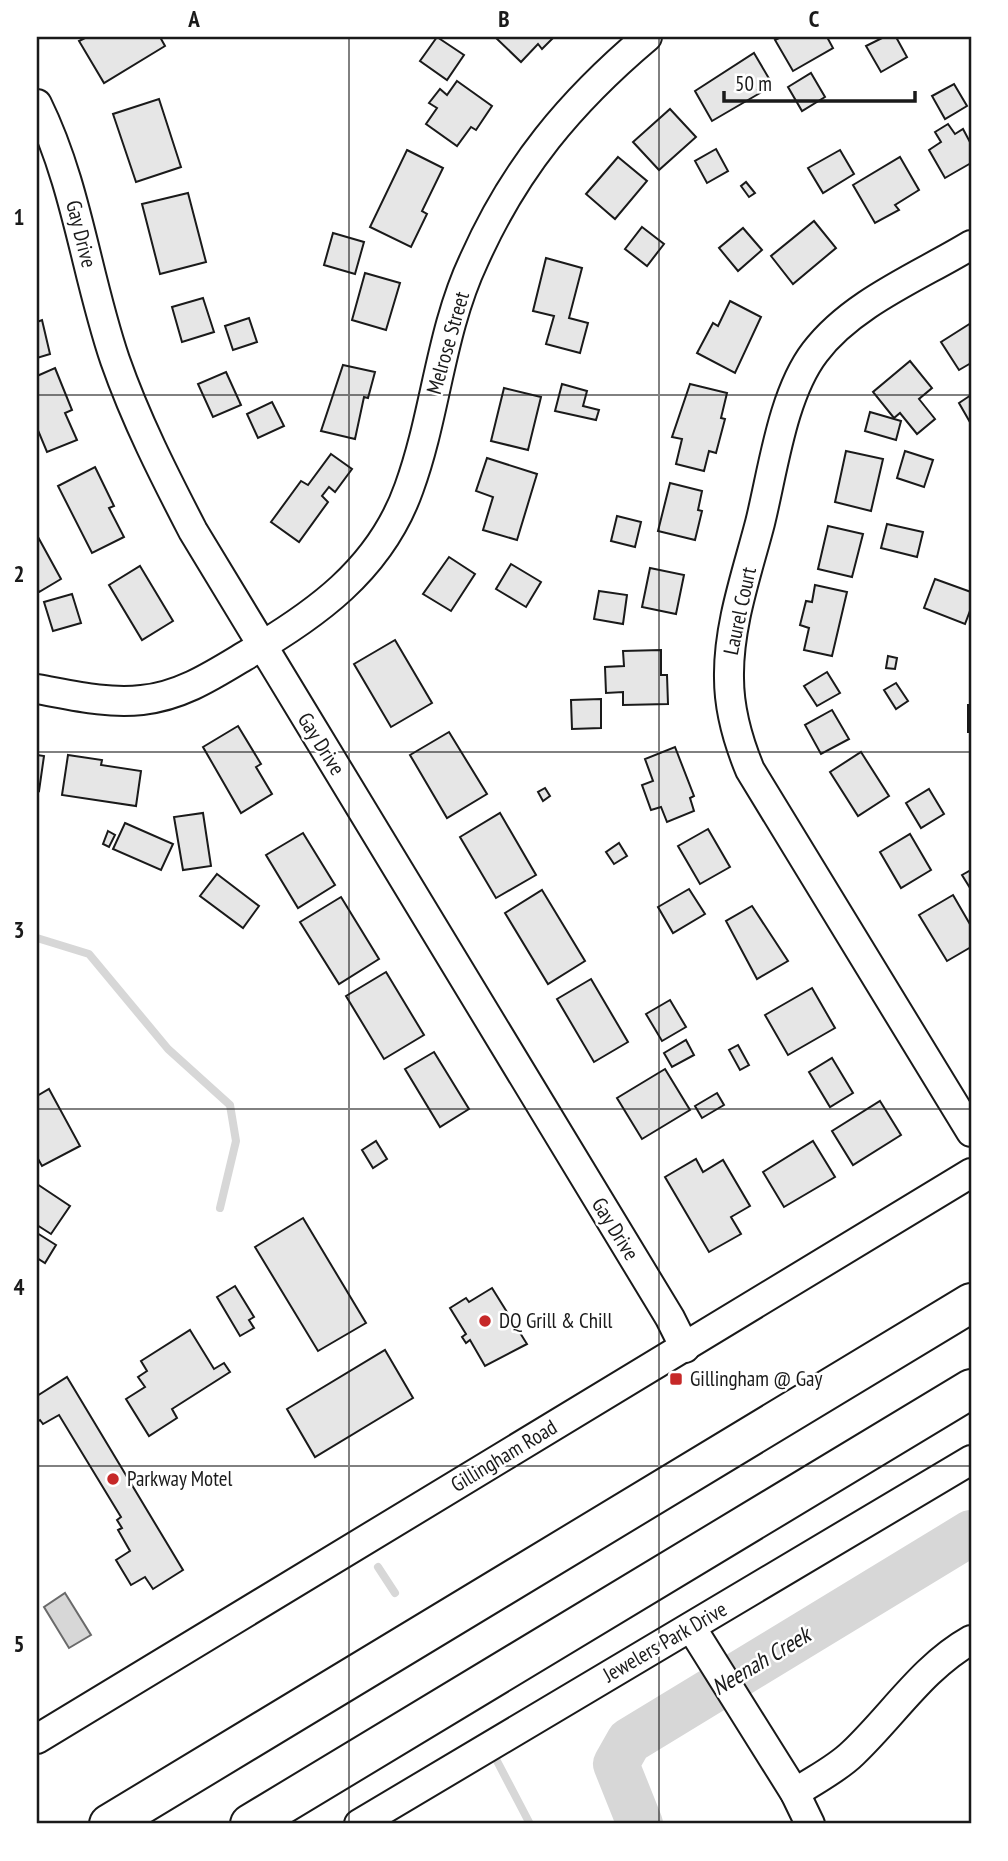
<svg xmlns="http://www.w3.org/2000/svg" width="1008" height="1861" viewBox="0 0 1008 1861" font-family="'PT Sans Narrow',sans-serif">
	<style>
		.water { fill: #d7d7d7; stroke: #6a6a6a; stroke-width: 2 }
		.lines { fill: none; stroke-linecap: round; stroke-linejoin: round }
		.stream { stroke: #d7d7d7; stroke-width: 8 }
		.river { stroke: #d7d7d7; stroke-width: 46 }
		.building { fill: #e6e6e6; stroke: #1a1a1a; stroke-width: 2 }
		.minor-casing { stroke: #1a1a1a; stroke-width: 32 }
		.highway-casing { stroke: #1a1a1a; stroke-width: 42 }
		.minor { stroke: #fff; stroke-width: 28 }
		.highway { stroke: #fff; stroke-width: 38 }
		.grid { fill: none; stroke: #1a1a1a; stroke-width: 2; stroke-opacity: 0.55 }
		.poi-dot { fill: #c62828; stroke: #fff; stroke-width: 2.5 }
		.labels { text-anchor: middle; stroke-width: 5; stroke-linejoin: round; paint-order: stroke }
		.street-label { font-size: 21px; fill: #1a1a1a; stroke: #fff }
		.poi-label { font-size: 21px; fill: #1a1a1a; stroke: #fff; text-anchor: start }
		.water-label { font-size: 23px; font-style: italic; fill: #1a1a1a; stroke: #fff }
		.neatline { fill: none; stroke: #1a1a1a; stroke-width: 2.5 }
		.grid-label { font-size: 23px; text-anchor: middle; font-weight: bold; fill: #1a1a1a }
	</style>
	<rect width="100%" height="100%" fill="#fff"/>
	<polygon class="water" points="65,1593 91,1635 69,1648 44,1607"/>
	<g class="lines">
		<g class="stream">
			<polyline points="37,938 89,954 168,1049 230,1105 236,1141 220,1208"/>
			<polyline points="378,1567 395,1593"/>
			<polyline points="497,1761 530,1824"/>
		</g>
		<polyline class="river" points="640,1824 616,1764 629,1741 971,1533"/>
	</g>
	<g class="building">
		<polygon points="87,37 160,37 165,46 104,83 79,41"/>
		<polygon points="437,37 464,55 447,80 420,61"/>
		<polygon points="495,37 554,37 542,49 538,44 521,62"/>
		<polygon points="781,37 827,37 833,48 793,71 775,40"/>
		<polygon points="884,37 896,37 907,57 881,72 866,46"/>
		<polygon points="754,53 771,82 758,90 760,93 712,121 695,91"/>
		<polygon points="811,73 825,97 802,111 788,87"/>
		<polygon points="457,81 492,106 476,130 471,127 457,146 426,124 437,108 429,103 440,89 447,95"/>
		<polygon points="954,84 967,106 945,119 932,96"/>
		<polygon points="159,99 181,167 136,182 113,114"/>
		<polygon points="670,109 696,137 659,170 633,142"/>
		<polygon points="948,124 955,134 963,129 971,144 971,163 945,178 929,150 941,142 935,132"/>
		<polygon points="716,149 728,171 707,183 695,161"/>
		<polygon points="407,150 443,168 422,211 427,214 411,247 370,227"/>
		<polygon points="840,150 854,174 823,193 808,168"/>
		<polygon points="618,157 647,181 615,219 586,194"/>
		<polygon points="900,157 919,190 895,205 899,210 875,223 853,185"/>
		<polygon points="746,182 755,193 749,197 741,186"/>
		<polygon points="188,193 206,262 160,274 142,204"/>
		<polygon points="814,221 836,248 793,284 771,256"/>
		<polygon points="642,227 664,244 647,266 625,249"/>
		<polygon points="743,228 762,250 738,271 719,248"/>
		<polygon points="333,233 364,242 355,274 324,265"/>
		<polygon points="546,258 582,268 569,318 588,323 580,353 546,344 554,316 533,311"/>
		<polygon points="365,273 400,283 386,330 352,320"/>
		<polygon points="203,298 214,332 182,342 172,307"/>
		<polygon points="730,301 761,317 735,373 697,353 713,323 718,326"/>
		<polygon points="249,318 257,342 233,350 225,326"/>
		<polygon points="42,320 50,354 37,358 37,322"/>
		<polygon points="971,323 971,363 959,370 941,342"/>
		<polygon points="910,361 932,388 919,399 935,419 917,434 900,413 894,418 873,392"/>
		<polygon points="343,365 375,372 368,398 364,397 355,439 321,431"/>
		<polygon points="55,368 72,410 65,413 77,440 47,452 37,428 37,376"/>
		<polygon points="226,372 241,405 213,417 198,384"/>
		<polygon points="562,384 587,391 583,406 599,410 596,420 555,411"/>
		<polygon points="690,384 727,393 721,418 725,419 716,453 709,451 704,471 676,464 682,439 672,437"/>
		<polygon points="504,388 541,397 528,450 491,441"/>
		<polygon points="971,395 971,424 959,403"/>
		<polygon points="272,402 284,426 258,438 247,414"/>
		<polygon points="870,412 901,421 896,440 865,431"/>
		<polygon points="846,451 883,459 871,511 835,502"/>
		<polygon points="905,451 933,460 924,487 897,478"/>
		<polygon points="331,454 352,469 335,492 329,487 322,496 328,502 299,542 271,522 301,481 308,485"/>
		<polygon points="487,458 537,474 517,540 483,530 493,497 476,491"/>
		<polygon points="95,467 114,506 109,508 124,537 92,553 58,486"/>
		<polygon points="670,483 702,491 698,510 702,511 695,540 658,531"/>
		<polygon points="617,516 641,522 635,547 611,541"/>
		<polygon points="887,524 923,532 917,557 881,548"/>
		<polygon points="828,526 863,534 852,577 818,569"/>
		<polygon points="38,537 61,579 39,592 37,587"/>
		<polygon points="449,557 475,574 451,611 423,594"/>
		<polygon points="511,564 541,582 526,607 496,589"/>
		<polygon points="140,566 173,621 142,640 109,585"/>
		<polygon points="650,568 684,575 676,614 642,607"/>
		<polygon points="935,579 971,592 971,608 965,624 924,608"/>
		<polygon points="815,585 847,592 832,656 804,650 809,628 800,625 806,601 812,602"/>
		<polygon points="599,591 627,595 623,624 594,619"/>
		<polygon points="72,594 81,623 53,631 44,602"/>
		<polygon points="395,640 432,703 391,727 354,664"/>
		<polygon points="661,650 661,675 667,675 668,704 623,705 623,692 606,693 605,667 624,666 623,651"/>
		<polygon points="888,656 897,658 895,669 886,668"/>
		<polygon points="827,672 840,693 817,706 804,686"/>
		<polygon points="896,683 908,701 896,709 884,690"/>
		<polygon points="601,699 601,728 572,729 571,700"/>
		<rect x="968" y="705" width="3" height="27"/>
		<polygon points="832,710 849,739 821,754 805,725"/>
		<polygon points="238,726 261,764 256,767 272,794 241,813 203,747"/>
		<polygon points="449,732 487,794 447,818 410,755"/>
		<polygon points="675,747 694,796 690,798 694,811 667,822 661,807 651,810 642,785 653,781 645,759"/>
		<polygon points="861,752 889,796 858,816 830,772"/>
		<polygon points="37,755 44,756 39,791 37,790"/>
		<polygon points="68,755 102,760 101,765 141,771 136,806 62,795"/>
		<polygon points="545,788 550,796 543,801 538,792"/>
		<polygon points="929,789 944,814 921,828 906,803"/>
		<polygon points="203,813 211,866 183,870 174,817"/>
		<polygon points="500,813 536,875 496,898 460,837"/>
		<polygon points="125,823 173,844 161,870 113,849"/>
		<polygon points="708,829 730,867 700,884 678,846"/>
		<polygon points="108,831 115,835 109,847 103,844"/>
		<polygon points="303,833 335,885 298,908 266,855"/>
		<polygon points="910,834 931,870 901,888 880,852"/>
		<polygon points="619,843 627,856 614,864 606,852"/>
		<polygon points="971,870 971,887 970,888 962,875"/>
		<polygon points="217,874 259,906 243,928 200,896"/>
		<polygon points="689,889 705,914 673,933 658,907"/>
		<polygon points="542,890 585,961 548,984 505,913"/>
		<polygon points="953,895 971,926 971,947 947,961 919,915"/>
		<polygon points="341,897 379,959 339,984 300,922"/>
		<polygon points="752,906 788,961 757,979 726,921"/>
		<polygon points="386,972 424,1035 384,1059 346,996"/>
		<polygon points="591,979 628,1042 594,1062 557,999"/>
		<polygon points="812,988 835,1028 788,1055 765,1015"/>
		<polygon points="670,1000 686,1027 662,1041 646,1014"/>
		<polygon points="686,1040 694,1055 672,1067 664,1053"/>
		<polygon points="738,1045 749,1065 740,1070 729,1050"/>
		<polygon points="434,1052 469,1109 440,1127 405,1069"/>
		<polygon points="832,1058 853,1093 830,1107 809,1072"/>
		<polygon points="665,1069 690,1110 642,1139 617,1098"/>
		<polygon points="49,1089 80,1146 42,1166 37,1157 37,1096"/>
		<polygon points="717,1093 724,1105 702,1118 695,1106"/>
		<polygon points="880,1101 901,1135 853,1165 832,1131"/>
		<polygon points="376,1141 387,1159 373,1168 362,1150"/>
		<polygon points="813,1141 835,1177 784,1207 763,1172"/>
		<polygon points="696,1159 703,1172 723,1160 750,1206 731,1217 741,1234 709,1252 665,1177"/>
		<polygon points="37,1184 70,1206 51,1234 37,1225"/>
		<polygon points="303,1218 366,1323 318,1351 255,1247"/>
		<polygon points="37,1233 56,1245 45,1263 37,1258"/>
		<polygon points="235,1286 254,1317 249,1320 254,1328 240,1336 217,1297"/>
		<polygon points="492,1288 527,1344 485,1366 470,1340 466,1343 462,1337 466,1334 450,1308 466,1298 469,1302"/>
		<polygon points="190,1330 214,1369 224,1363 230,1372 172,1409 177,1418 149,1436 126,1399 145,1387 138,1377 147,1371 141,1361"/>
		<polygon points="385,1350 413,1398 315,1457 287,1409"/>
		<polygon points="67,1377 183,1570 153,1589 145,1577 131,1585 116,1560 130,1551 118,1530 122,1528 117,1520 121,1517 59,1415 43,1424 40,1420 37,1422 37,1396"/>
	</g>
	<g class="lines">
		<defs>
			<g id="minor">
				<path d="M37,104c40,81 49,171 78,256 21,60 49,115 78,171l477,787 15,30"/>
				<path d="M971,245c-51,31 -119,58 -156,107 -33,43 -42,119 -55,171 -13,50 -32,103 -31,155 0,32 9,63 21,92l221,362"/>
				<path d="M37,689c34,6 70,15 105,11 38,-4 68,-23 101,-43 71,-41 137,-87 166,-169 27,-74 31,-156 65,-228 41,-92 96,-158 173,-223"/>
				<polyline points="691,1627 795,1793 810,1824"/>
				<polyline points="37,1739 971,1173"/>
				<path d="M795,1793c19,-13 42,-24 58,-40 40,-38 70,-86 118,-113"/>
				<polyline points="359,1824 971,1460"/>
			</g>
			<g id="highway">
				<polyline points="109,1824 971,1303"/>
				<polyline points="250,1824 971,1389"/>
			</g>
		</defs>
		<use href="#minor" class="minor-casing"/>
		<use href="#highway" class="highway-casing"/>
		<use href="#minor" class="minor"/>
		<use href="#highway" class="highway"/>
	</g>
	<path class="grid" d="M349,37v1787M659,37v1787M37,395h934M37,752h934M37,1109h934M37,1466h934"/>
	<g class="poi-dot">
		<circle cx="485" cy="1321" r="7"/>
		<rect x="669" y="1372" width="14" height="14" rx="3.5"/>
		<circle cx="113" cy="1479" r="7"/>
	</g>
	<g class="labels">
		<g class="street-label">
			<text transform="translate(81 234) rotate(76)" y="7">Gay Drive</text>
			<text transform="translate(448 343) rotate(-74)" y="7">Melrose Street</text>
			<text transform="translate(740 611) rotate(-78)" y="7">Laurel Court</text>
			<text transform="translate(321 744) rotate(58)" y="7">Gay Drive</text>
			<text transform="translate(615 1229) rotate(58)" y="7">Gay Drive</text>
			<text transform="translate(504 1456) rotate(-31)" y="7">Gillingham Road</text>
			<text transform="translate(665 1642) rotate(-30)" y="7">Jewelers Park Drive</text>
		</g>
		<g class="poi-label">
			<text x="499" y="1328">DQ Grill &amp; Chill</text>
			<text x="690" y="1386">Gillingham @ Gay</text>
			<text x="127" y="1486">Parkway Motel</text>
		</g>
		<g class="water-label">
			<text transform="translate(761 1661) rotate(-31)" y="8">Neenah Creek</text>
		</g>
	</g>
	<rect width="1008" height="1861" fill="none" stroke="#ffffff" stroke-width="77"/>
	<path d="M724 91v10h191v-10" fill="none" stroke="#1a1a1a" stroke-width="3.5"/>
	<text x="735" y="91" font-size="21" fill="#1a1a1a" stroke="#ffffff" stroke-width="5" paint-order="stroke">50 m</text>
	<rect x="38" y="38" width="932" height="1784" class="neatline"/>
	<g class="grid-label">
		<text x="194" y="27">A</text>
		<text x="504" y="27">B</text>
		<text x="814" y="27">C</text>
		<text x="19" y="225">1</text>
		<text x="19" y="582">2</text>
		<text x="19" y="938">3</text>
		<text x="19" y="1295">4</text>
		<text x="19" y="1652">5</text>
	</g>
</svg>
